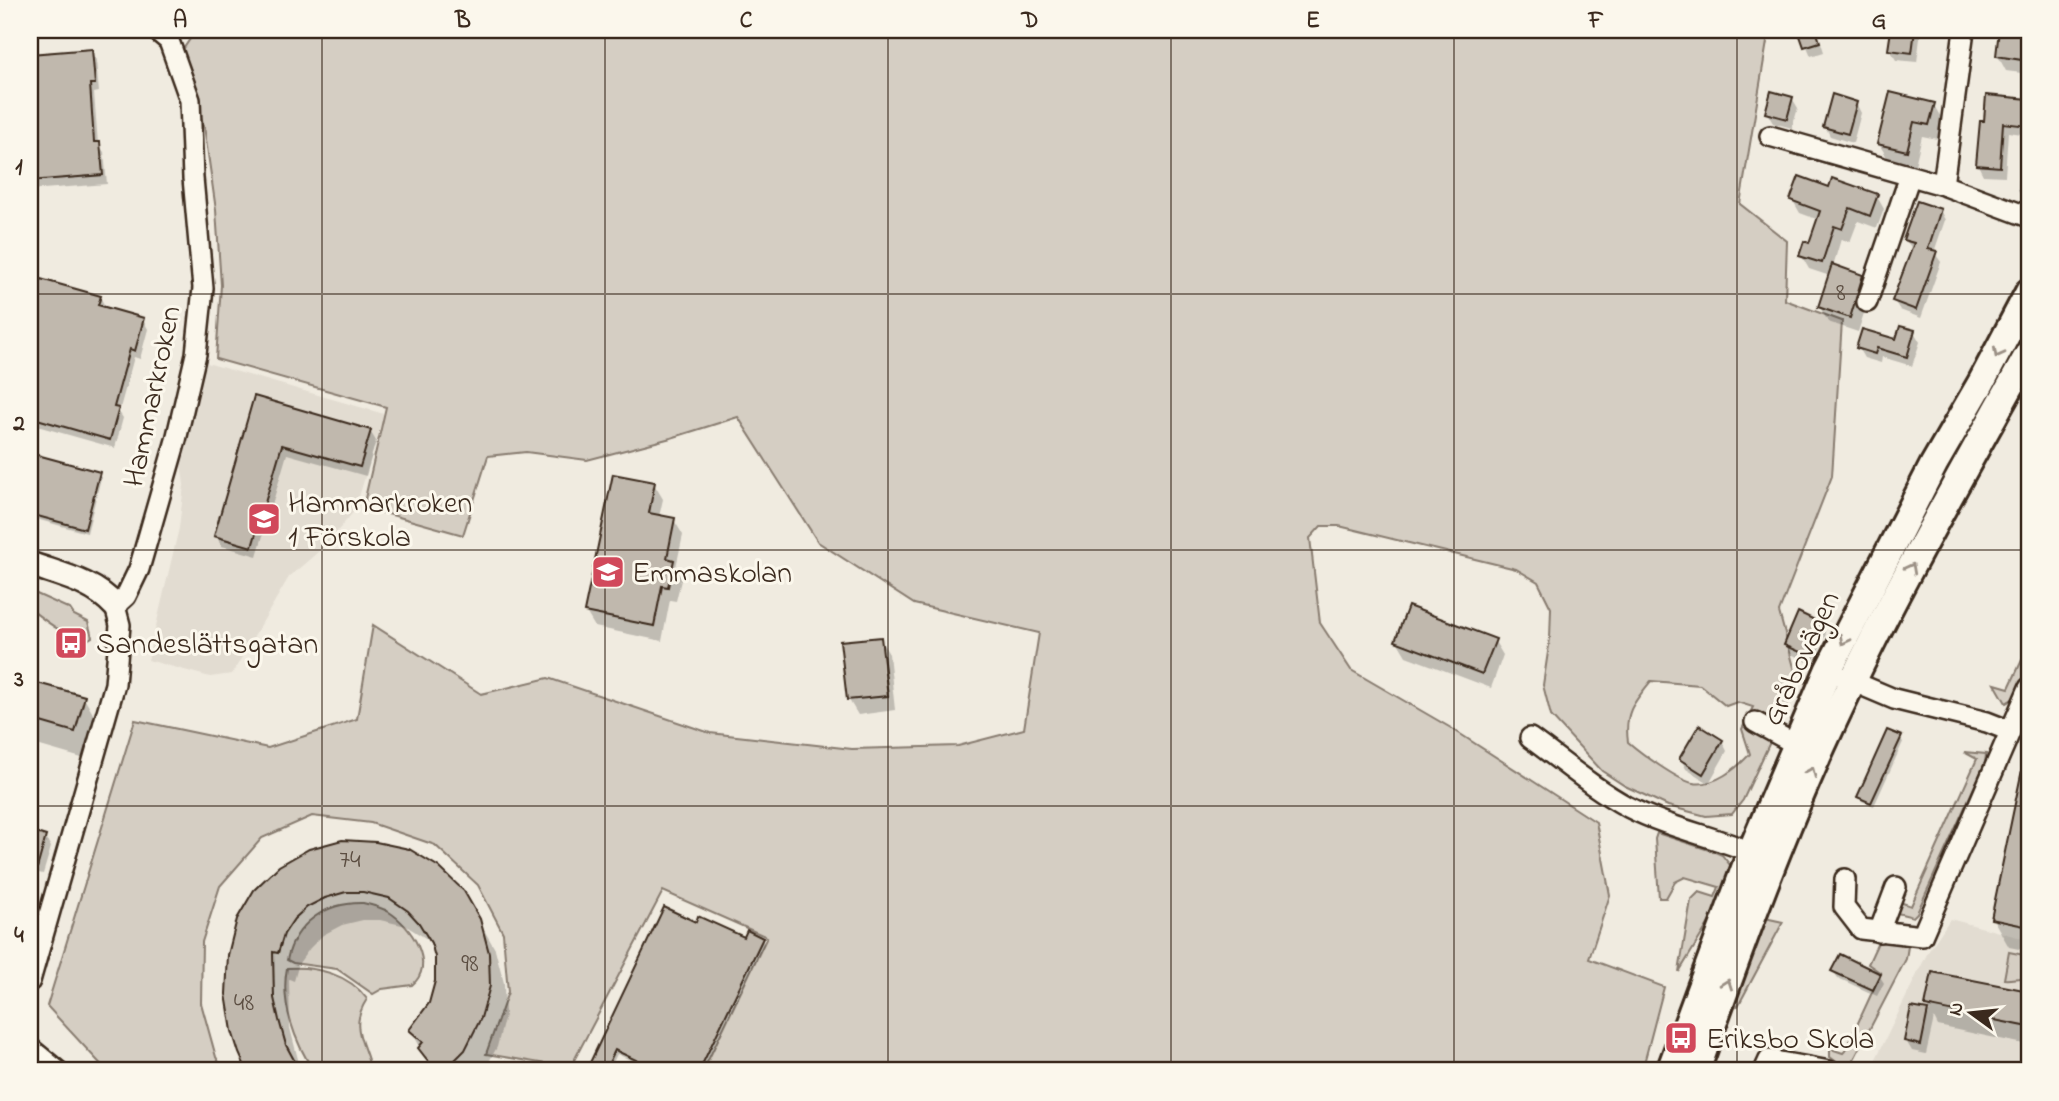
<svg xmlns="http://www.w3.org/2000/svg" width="2059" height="1101" viewBox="0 0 2059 1101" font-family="'Indie Flower',sans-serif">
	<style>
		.built { fill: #e2dcd1 }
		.green { fill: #d5cec3; stroke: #887c70; stroke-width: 2; fill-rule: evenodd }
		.shadow { fill: #0003 }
		.building { fill: #c0b8ad; stroke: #3b2a1e; stroke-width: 2 }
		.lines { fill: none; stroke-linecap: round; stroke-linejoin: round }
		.minor-casing { stroke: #3b2a1e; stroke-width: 24 }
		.tertiary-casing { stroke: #3b2a1e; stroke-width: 28 }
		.secondary-casing { stroke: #3b2a1e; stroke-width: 32 }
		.minor { stroke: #fbf7ec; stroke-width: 19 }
		.tertiary { stroke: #fbf7ec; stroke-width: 23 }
		.secondary { stroke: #fbf7ec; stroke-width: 26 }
		.oneway { stroke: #9b9085 }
		.grid { fill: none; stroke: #3b2a1e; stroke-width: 2; stroke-opacity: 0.55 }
		.labels { text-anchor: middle; stroke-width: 6; stroke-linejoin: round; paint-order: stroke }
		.number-label { font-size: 26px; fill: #5c4e42 }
		.street-label { font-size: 30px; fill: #3b2a1e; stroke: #fbf7ec }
		.poi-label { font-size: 30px; fill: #3b2a1e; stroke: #fbf7ec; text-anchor: start }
		.neatline { fill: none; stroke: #3b2a1e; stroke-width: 2.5 }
		.grid-label { font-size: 23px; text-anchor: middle; font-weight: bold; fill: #3b2a1e }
	</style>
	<rect width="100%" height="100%" fill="#f0ebe0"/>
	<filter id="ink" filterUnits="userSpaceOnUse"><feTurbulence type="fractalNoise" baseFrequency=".0143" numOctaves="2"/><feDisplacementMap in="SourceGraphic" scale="14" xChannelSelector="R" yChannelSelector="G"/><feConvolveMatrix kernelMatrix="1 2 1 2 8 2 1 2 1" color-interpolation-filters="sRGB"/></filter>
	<g filter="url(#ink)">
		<g class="built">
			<polygon points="200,361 384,414 355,510 325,546 289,577 232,674 210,677 148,660 179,528 184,485 181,463"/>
			<polygon points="1950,919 2029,940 2029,1071 1870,1071 1928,952"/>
		</g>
		<g class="green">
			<path d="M196,30h1573l-29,174 47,37 -2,59 57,21 -10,155 -53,136 19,70 -55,118 -11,14 -26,2 -38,-10 -43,-20 -23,-15 -51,-55 -8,-31 7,-46 1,-31 -13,-26 -22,-13 -177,-43h-18l-11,12 10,85 31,47 100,58 145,94 14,73 -21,64 75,28 -22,84h-939l64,-134 -104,-46 -93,177 -84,-14 22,-62 -5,-59 -25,-48 -43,-40 -64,-22 -59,-7 -50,22 -42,48 -18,56 -1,61 15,54 8,14h-117l-60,-65 88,-286 133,28 89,-29 16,-94 108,69 67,-16 162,55 142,16 106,-3 66,-17 15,-96 -125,-29 -96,-62 -80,-125 -67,21 -84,22 -61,-8 -38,4 -25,79 -100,-28 23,-100 -170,-48 5,-74 -5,-75 -12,-84 -24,-72zM1651,681l49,4 26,21 11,-4 16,5 -11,22 8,25c-13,14 -36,33 -57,29 -16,-3 -52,-30 -65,-41 -4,-29 5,-39 23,-61z"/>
			<path d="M30,591l40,18 4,6 14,7 4,15 -5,3c-21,-2 -41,-19 -57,-31z"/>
			<path d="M2029,645c0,19 -2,48 -23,58l-11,-19 14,4z"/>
			<polygon points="1964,752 1986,754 1985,763 1917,913 1913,917 1897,913 1897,901 1911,906 1977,759"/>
			<polygon points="1657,833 1715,852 1722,855 1730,865 1730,873 1710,921 1679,972 1691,900 1699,892 1715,897 1719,887 1685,877 1675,882 1666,898 1659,898 1655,839"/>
			<path d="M363,903c9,2 18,4 26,9 21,13 48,52 23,73l-30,4 -9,5 -36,-25 -44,-6 -6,-3c8,-37 39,-58 76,-57z"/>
			<polygon points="1760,917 1783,922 1738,1006 1733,1005"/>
			<polygon points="1880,938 1909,940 1906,959 1851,1065 1838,1063 1830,1057 1830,1051 1831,1049 1843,1053 1845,1051 1881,973 1868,964"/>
			<path d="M2009,952l20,4v23c-9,-3 -16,1 -25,0z"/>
			<path d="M287,968c29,-2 62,6 80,31 -19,29 -2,43 4,72h-57c-19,-28 -34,-68 -27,-103z"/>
		</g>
		<g class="shadow">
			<polygon points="1800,30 1817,30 1824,52 1811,56"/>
			<polygon points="1893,30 1921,30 1917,62 1896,60 1890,50"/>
			<polygon points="2001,30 2029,30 2029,74 2006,71 1998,56"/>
			<polygon points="91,51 96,60 99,92 94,93 98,144 104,152 107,184 30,190 30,56"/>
			<polygon points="1988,97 2029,101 2029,135 2008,132 2005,176 1983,175 1978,165"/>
			<polygon points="1792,98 1798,108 1792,128 1773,123 1767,113"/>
			<polygon points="1856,103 1861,113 1853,143 1830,136 1825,126"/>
			<polygon points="1933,104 1942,119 1937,139 1922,136 1915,165 1888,159 1879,144"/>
			<polygon points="2019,176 2029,177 2029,195 2020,194 2018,189"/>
			<polygon points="1830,189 1876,195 1884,209 1877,228 1858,221 1850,242 1841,239 1833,266 1862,276 1871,291 1858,332 1828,322 1820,307 1830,276 1809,269 1801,255 1810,245 1819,220 1800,213 1792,199"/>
			<polygon points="1940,210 1945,220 1934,252 1941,262 1921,318 1900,310 1894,301 1913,250 1905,239"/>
			<polygon points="30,277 100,297 105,306 104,309 143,320 148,329 140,359 134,357 119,412 123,418 115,448 30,424"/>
			<polygon points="1914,332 1920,342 1912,366 1882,357 1881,363 1864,358 1858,348 1897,341"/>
			<polygon points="256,398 370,431 376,441 366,476 287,454 257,556 222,546 216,536"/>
			<polygon points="30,455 99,474 101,478 87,533 36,519 30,514"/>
			<polygon points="654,484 663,499 659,517 674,520 683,535 676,567 682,576 676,601 670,600 662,641 595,627 586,612"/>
			<polygon points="1820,624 1826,634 1812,664 1791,654 1786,645"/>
			<polygon points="880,639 889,654 895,710 858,715 849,700"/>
			<polygon points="1494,640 1503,655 1491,688 1406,656 1397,641"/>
			<polygon points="30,683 84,698 101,728 92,761 30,743"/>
			<polygon points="1900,738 1903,742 1874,806 1862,801 1859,797"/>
			<polygon points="1722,741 1727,751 1709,783 1686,769 1681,759"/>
			<polygon points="2026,758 2029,758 2029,951 2009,947 1993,919"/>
			<polygon points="30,833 45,837 51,847 43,874 30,871"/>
			<polygon points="256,891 462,892 495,949 504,983 505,1015 497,1047 484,1071 433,1071 411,1030 431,1004 437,981 436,957 433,947 427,939 406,926 380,920 363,920 342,925 323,935 310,948 299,963 294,981 289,979 290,1028 301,1071 250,1071 241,1053"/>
			<polygon points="665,909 696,924 745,940 762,939 764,944 703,1071 655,1071 617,1054 609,1071 588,1071"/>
			<polygon points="1833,971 1879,975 1884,983 1877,996 1838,978"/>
			<polygon points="1933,974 2029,993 2029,1045 1938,1026 1934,1018 1926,1054 1912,1051 1906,1041 1913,1009 1930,1012 1927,1006"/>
		</g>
		<g class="building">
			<polygon points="1798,30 1816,30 1820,42 1804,47"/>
			<polygon points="1891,30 1915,30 1912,53 1888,50"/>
			<polygon points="1999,30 2026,30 2022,60 1996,56"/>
			<polygon points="92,49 95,84 90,84 94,142 100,142 103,175 30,181 30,147 35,147 30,89 30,54"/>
			<polygon points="1771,91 1793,97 1787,119 1765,113"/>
			<polygon points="1890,92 1935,103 1929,125 1914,122 1907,151 1877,144"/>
			<polygon points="1832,94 1857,102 1848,134 1823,127"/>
			<polygon points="1986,95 2029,99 2028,126 2003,123 2000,167 1976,165 1980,121 1984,121"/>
			<polygon points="1799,176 1829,187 1832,178 1878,194 1870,216 1850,208 1842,229 1834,226 1822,263 1799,256 1804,241 1809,243 1820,211 1790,200"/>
			<polygon points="1917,201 1941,209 1928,249 1937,251 1916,310 1892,301 1914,243 1903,240"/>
			<polygon points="1832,264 1863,275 1850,318 1818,307"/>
			<polygon points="30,276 101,296 98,305 144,318 135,351 130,349 114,407 119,408 110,440 30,417 30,365 38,336 30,334"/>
			<polygon points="1900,326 1915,330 1907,357 1877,348 1875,354 1856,348 1862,329 1896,339"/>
			<polygon points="254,396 371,430 360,467 282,445 252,547 214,536"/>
			<polygon points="30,453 100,472 85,529 30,514"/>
			<polygon points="613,474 655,482 649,513 675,518 667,558 674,560 668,587 662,586 654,626 584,612"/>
			<polygon points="1408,606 1496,639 1482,674 1395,641"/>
			<polygon points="1798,612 1821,623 1807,655 1784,645"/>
			<polygon points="881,637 888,696 847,700 840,641"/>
			<polygon points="30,681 85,696 75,732 30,719"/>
			<polygon points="1699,725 1723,740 1703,774 1679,759"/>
			<polygon points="1887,730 1902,736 1871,803 1857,797"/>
			<polygon points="2023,765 2029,766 2029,927 1991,919"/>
			<polygon points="30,831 46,836 34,879 30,878"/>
			<polygon points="342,840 376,842 409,849 439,867 464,891 480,919 489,953 490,986 481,1018 465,1050 444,1071 436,1071 418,1048 423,1042 409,1030 429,1003 435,981 435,957 431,943 419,923 408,911 389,898 363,892 346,892 325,898 307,907 294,919 284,934 278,953 273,952 274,998 279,1020 286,1045 300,1071 247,1071 239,1053 232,1031 226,994 228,955 237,919 254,890 279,866 309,849"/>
			<polygon points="664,907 696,922 698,916 744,937 747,930 763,938 699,1071 659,1071 615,1050 605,1071 586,1071"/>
			<polygon points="1840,954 1881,974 1873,990 1831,971"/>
			<polygon points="1932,972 2029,991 2029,1027 1925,1006"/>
			<polygon points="1911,1007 1928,1010 1921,1045 1904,1041"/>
		</g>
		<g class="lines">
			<defs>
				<g id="minor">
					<polyline points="1770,136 1943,185 2029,217"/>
					<polyline points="1943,185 1964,30"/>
					<polyline points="1867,302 1910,176"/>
					<polyline points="1842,677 1894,699 1987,722 2010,731"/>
					<polyline points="1755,722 1795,744"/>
					<path d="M1530,738c32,23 63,50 98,69 39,20 83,29 123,45l5,12"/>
					<polyline points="1845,879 1844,907 1861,929 1922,936 2029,688"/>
					<polyline points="1879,932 1896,887"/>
					<polyline points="30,981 115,684 120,625 115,606 126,596 139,569 176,440 196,354 203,288 193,178 190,100 169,41 156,30"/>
					<polyline points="30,1048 58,1071"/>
					<polyline points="1764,1071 1769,1060 1808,1067"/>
					<polyline points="1807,1071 1808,1067 1829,1071"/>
				</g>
				<path id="tertiary" d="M30,564c30,11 63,17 85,42"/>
				<g id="secondary">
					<polyline points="1670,1071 1751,852 1828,671 1934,464 1981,383 2029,292"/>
					<path d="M1696,1071c39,-110 78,-219 126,-325 61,-135 135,-264 207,-393"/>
				</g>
			</defs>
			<use href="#minor" class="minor-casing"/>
			<use href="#tertiary" class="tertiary-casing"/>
			<use href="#secondary" class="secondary-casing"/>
			<use href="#minor" class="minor"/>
			<use href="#tertiary" class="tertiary"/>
			<use href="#secondary" class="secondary"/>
		</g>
		<defs><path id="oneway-chevron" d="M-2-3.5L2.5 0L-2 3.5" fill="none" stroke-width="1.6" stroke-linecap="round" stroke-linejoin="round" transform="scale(1.75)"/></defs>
		<g class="oneway">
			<use href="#oneway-chevron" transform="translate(1998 353) rotate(118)"/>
			<use href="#oneway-chevron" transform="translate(1911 568) rotate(-62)"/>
			<use href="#oneway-chevron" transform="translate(1844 640) rotate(117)"/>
			<use href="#oneway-chevron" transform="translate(1811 772) rotate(-67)"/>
			<use href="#oneway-chevron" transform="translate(1727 984) rotate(-70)"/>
		</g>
	</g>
	<path class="grid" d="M322,30v1041M605,30v1041M888,30v1041M1171,30v1041M1454,30v1041M1737,30v1041M30,294h1999M30,550h1999M30,806h1999"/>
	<defs>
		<symbol id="school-square" viewBox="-11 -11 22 22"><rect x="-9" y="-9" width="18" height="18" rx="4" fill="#d1495b" stroke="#fbf7ec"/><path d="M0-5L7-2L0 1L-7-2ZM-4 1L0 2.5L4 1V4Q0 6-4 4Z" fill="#fff"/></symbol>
		<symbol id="bus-square" viewBox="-11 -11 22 22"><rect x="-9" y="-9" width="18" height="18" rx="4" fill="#d1495b" stroke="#fbf7ec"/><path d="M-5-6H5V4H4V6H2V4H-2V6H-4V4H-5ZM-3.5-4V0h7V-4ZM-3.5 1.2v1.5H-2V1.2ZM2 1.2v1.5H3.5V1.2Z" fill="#fff"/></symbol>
	</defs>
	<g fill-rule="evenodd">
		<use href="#school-square" x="245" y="500" width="38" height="38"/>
		<use href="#school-square" x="589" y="553" width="38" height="38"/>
		<use href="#bus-square" x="52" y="624" width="38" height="38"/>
		<use href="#bus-square" x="1662" y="1019" width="38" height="38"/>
	</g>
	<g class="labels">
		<g class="number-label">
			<text x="1841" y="300">8</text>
			<text x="350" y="867">74</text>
			<text x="470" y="971">98</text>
			<text x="244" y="1010">48</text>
		</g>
		<g class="street-label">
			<text transform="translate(151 396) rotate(-78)" y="10">Hammarkroken</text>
			<text transform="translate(1800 658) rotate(-65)" y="10">Gråbovägen</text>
		</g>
		<g class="poi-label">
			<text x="288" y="512">Hammarkroken<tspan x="288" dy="34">1 Förskola</tspan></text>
			<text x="632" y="582">Emmaskolan</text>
			<text x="96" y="653">Sandeslättsgatan</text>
			<text x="1706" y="1048">Eriksbo Skola</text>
		</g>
	</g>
	<rect width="2059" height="1101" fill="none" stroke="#fbf7ec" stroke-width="77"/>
	<g transform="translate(1971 1013) rotate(285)" stroke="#fbf7ec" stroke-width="5" paint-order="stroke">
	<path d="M0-5L12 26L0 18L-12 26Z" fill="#3b2a1e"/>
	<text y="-10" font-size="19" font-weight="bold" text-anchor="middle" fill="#3b2a1e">N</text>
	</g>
	<rect x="38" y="38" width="1983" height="1024" class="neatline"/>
	<g class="grid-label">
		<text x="180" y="27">A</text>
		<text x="463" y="27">B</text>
		<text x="746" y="27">C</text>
		<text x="1030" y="27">D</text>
		<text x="1313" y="27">E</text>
		<text x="1596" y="27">F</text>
		<text x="1879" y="27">G</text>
		<text x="19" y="174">1</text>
		<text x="19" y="430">2</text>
		<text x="19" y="686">3</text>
		<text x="19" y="942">4</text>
	</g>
</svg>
